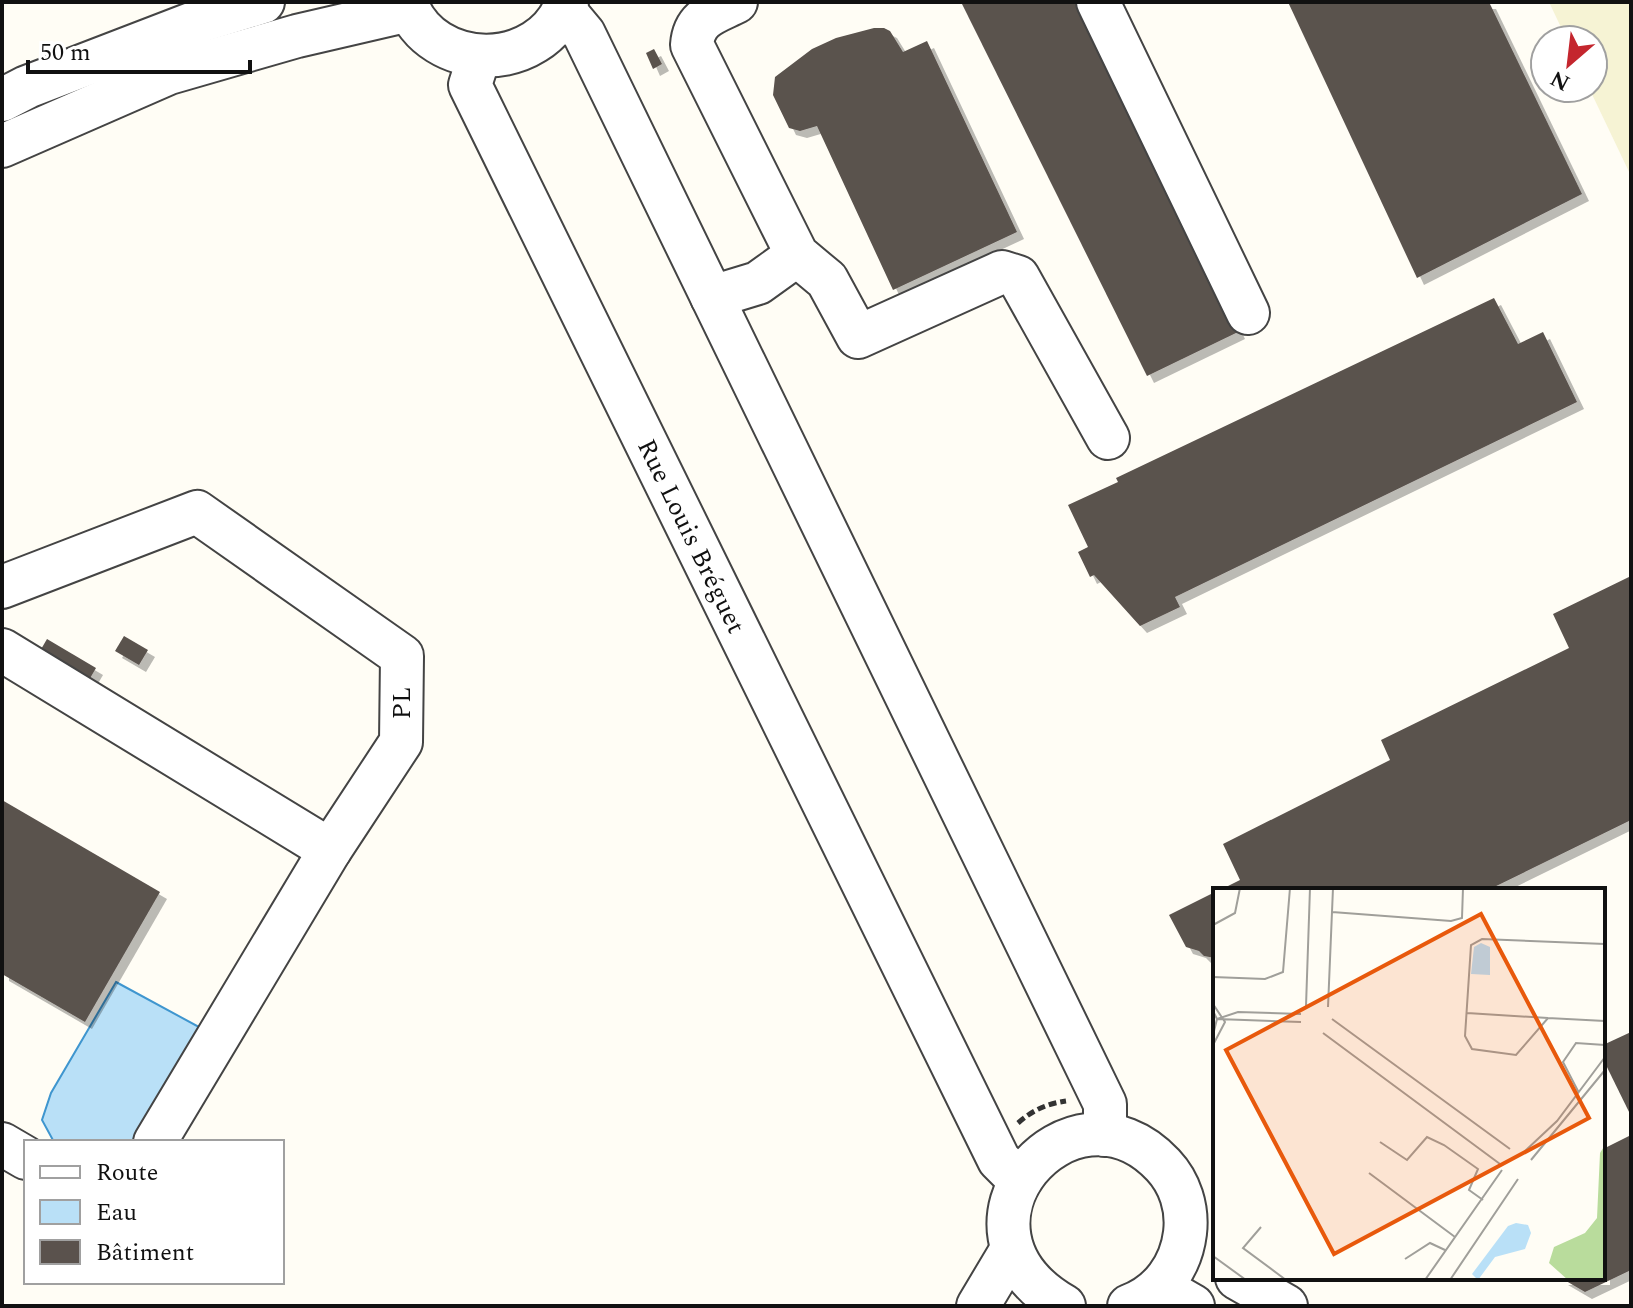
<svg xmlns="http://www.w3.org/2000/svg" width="1633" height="1308" viewBox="0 0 1633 1308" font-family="Spectral,serif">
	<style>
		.farmland { fill: #f6f3d4 }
		.water { fill: #b9e0f7; stroke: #3f96cf; stroke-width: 2 }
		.building { fill: #5a524d; filter: url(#shadow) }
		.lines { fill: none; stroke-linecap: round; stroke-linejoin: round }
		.minor-casing { stroke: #444; stroke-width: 46 }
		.path { stroke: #333; stroke-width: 5; stroke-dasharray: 8 4; stroke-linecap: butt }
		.minor { stroke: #fff; stroke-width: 42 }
		.labels { text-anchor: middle; stroke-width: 8; stroke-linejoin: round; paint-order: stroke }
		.street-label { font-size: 26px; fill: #111; stroke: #fff }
		.inset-road { fill: none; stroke: #a09f9a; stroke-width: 2 }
		.view { fill: #e8590c; fill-opacity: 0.15; stroke: #e8590c; stroke-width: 4 }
		.inset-edge { fill: none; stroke: #111; stroke-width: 4 }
	</style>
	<defs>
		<filter id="shadow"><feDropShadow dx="7" dy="7" stdDeviation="0" flood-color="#0004"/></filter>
	</defs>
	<rect width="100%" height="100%" fill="#fffdf5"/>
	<polygon class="farmland" points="1549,2 1631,2 1631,176 1589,88 1593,88 1593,40 1567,40"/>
	<polygon class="water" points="116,982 210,1033 145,1142 54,1142 42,1120 51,1093"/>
	<g class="building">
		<polygon points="961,2 1081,2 1238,332 1147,376"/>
		<polygon points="1288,2 1489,2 1582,194 1417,278"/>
		<polygon points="874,28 884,28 890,31 903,52 927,41 1017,232 893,290 817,126 800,131 789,128 773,95 775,77 812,49 836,38"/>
		<polygon points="654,49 662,64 653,69 646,53"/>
		<polygon points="1494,298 1518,344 1543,332 1577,402 1175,597 1180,607 1140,626 1094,575 1090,577 1078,552 1088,547 1068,505 1118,482 1116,478"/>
		<polygon points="1631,576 1631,820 1488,890 1220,890 1240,880 1223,844 1390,760 1381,740 1569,648 1553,614"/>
		<polygon points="124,636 148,650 139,665 115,651"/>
		<polygon points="47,639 96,668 89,680 40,651"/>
		<polygon points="2,800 160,892 85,1022 2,974"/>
		<polygon points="1215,892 1215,958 1204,956 1199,951 1186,947 1169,915"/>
		<polygon points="1631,1032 1631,1116 1603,1059 1603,1045"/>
		<polygon points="1631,1135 1631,1270 1585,1292 1561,1278 1603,1278 1603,1149"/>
	</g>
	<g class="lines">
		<defs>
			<g id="minor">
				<path d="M406,2c26,72 135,71 161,0"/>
				<path d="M736,2c-22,11 -42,15 -44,43l105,210 30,25 31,57 144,-65 16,5 90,161"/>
				<polyline points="1098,2 1248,313"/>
				<polyline points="564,10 584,34 1105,1104 1105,1135"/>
				<polyline points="479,57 470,85 999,1160 1019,1180"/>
				<polyline points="2,100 27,87 191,24 263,2"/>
				<polyline points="2,146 169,73 297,36 409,10"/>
				<polyline points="712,297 758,283 797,255"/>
				<polyline points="2,587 197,512 402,656 401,742 330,850 155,1142"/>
				<polyline points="2,650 330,850"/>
				<polyline points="2,1144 26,1158"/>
				<polyline points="1237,1278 1286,1306"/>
				<polyline points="1160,1287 1193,1306"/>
				<polyline points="978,1306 1012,1249"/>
				<path d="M1064,1306c-135,-78 7,-239 99,-141 17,18 25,43 22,68 -4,33 -24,61 -56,73"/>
			</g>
		</defs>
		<use href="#minor" class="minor-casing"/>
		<path class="path" d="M1018,1123c15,-13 28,-19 48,-22"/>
		<use href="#minor" class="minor"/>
	</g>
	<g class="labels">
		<g class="street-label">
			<text transform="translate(692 536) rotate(64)" y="9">Rue Louis Bréguet</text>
			<text transform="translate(401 703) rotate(-90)" y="9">PL</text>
		</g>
	</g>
	<g transform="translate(1213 888)">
		<rect width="392" height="392" fill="#fffdf5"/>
		<path d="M392,257v135h-37l-19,-17 5,-16 31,-14 12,-15 3,-65z" fill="#b9dc9c"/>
		<path d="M268,55l9,4v28l-19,-1 3,-27zM303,335l12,2 3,8 -6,16 -30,8 -17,23 -6,-6 36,-48z" fill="#b9e0f7"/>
		<path class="inset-road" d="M119,24l119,9 11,-3 1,-30M0,37l22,-12 5,-25M392,56l-123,-5 -11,6 -6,91 7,13 44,6 32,-37 57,3M0,89l52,2 18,-7 7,-84M0,116l12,18 -12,23M93,118l4,-118M115,119l5,-119M0,123l4,8 -4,16M254,125l81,5M4,131l21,-7 63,2M4,131l84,3M119,131l178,130M110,145l177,131M366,205l-16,-31 13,-19 29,2M167,254l27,18 20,-23 17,8 34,24 -9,21 14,10M312,263l32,-30 48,-64M318,272l74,-90M156,285l86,64M48,339l-18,21 43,32M0,368l33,24M192,371l25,-16 15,7M212,392l77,-110M237,392l68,-101"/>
		<path class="view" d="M268,26l108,204 -255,136 -108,-204z"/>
		<rect width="392" height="392" class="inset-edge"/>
	</g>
	<rect width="1633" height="1308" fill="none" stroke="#111111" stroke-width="8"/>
	<rect x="24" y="1140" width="260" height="144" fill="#ffffff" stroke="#a0a0a0" stroke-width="2"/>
	<rect x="40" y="1166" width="40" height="12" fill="#ffffff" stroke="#a0a0a0" stroke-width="2"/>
	<text x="96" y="1180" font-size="24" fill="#111111">Route</text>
	<rect x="40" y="1200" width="40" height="24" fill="#b9e0f7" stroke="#a0a0a0" stroke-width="2"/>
	<text x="96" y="1220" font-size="24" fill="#111111">Eau</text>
	<rect x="40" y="1240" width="40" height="24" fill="#5a524d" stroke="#a0a0a0" stroke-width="2"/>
	<text x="96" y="1260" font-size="24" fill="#111111">Bâtiment</text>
	<g transform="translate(1569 64) rotate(208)"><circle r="38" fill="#ffffff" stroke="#a0a0a0" stroke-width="2"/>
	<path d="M0-6L14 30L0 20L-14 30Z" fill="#c4262e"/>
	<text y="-12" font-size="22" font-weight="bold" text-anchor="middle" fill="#111111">N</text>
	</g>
	<path d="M28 60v12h222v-12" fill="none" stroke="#111111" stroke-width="4"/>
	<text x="40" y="60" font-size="24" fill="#111111" stroke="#ffffff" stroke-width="6" paint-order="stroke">50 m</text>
</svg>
